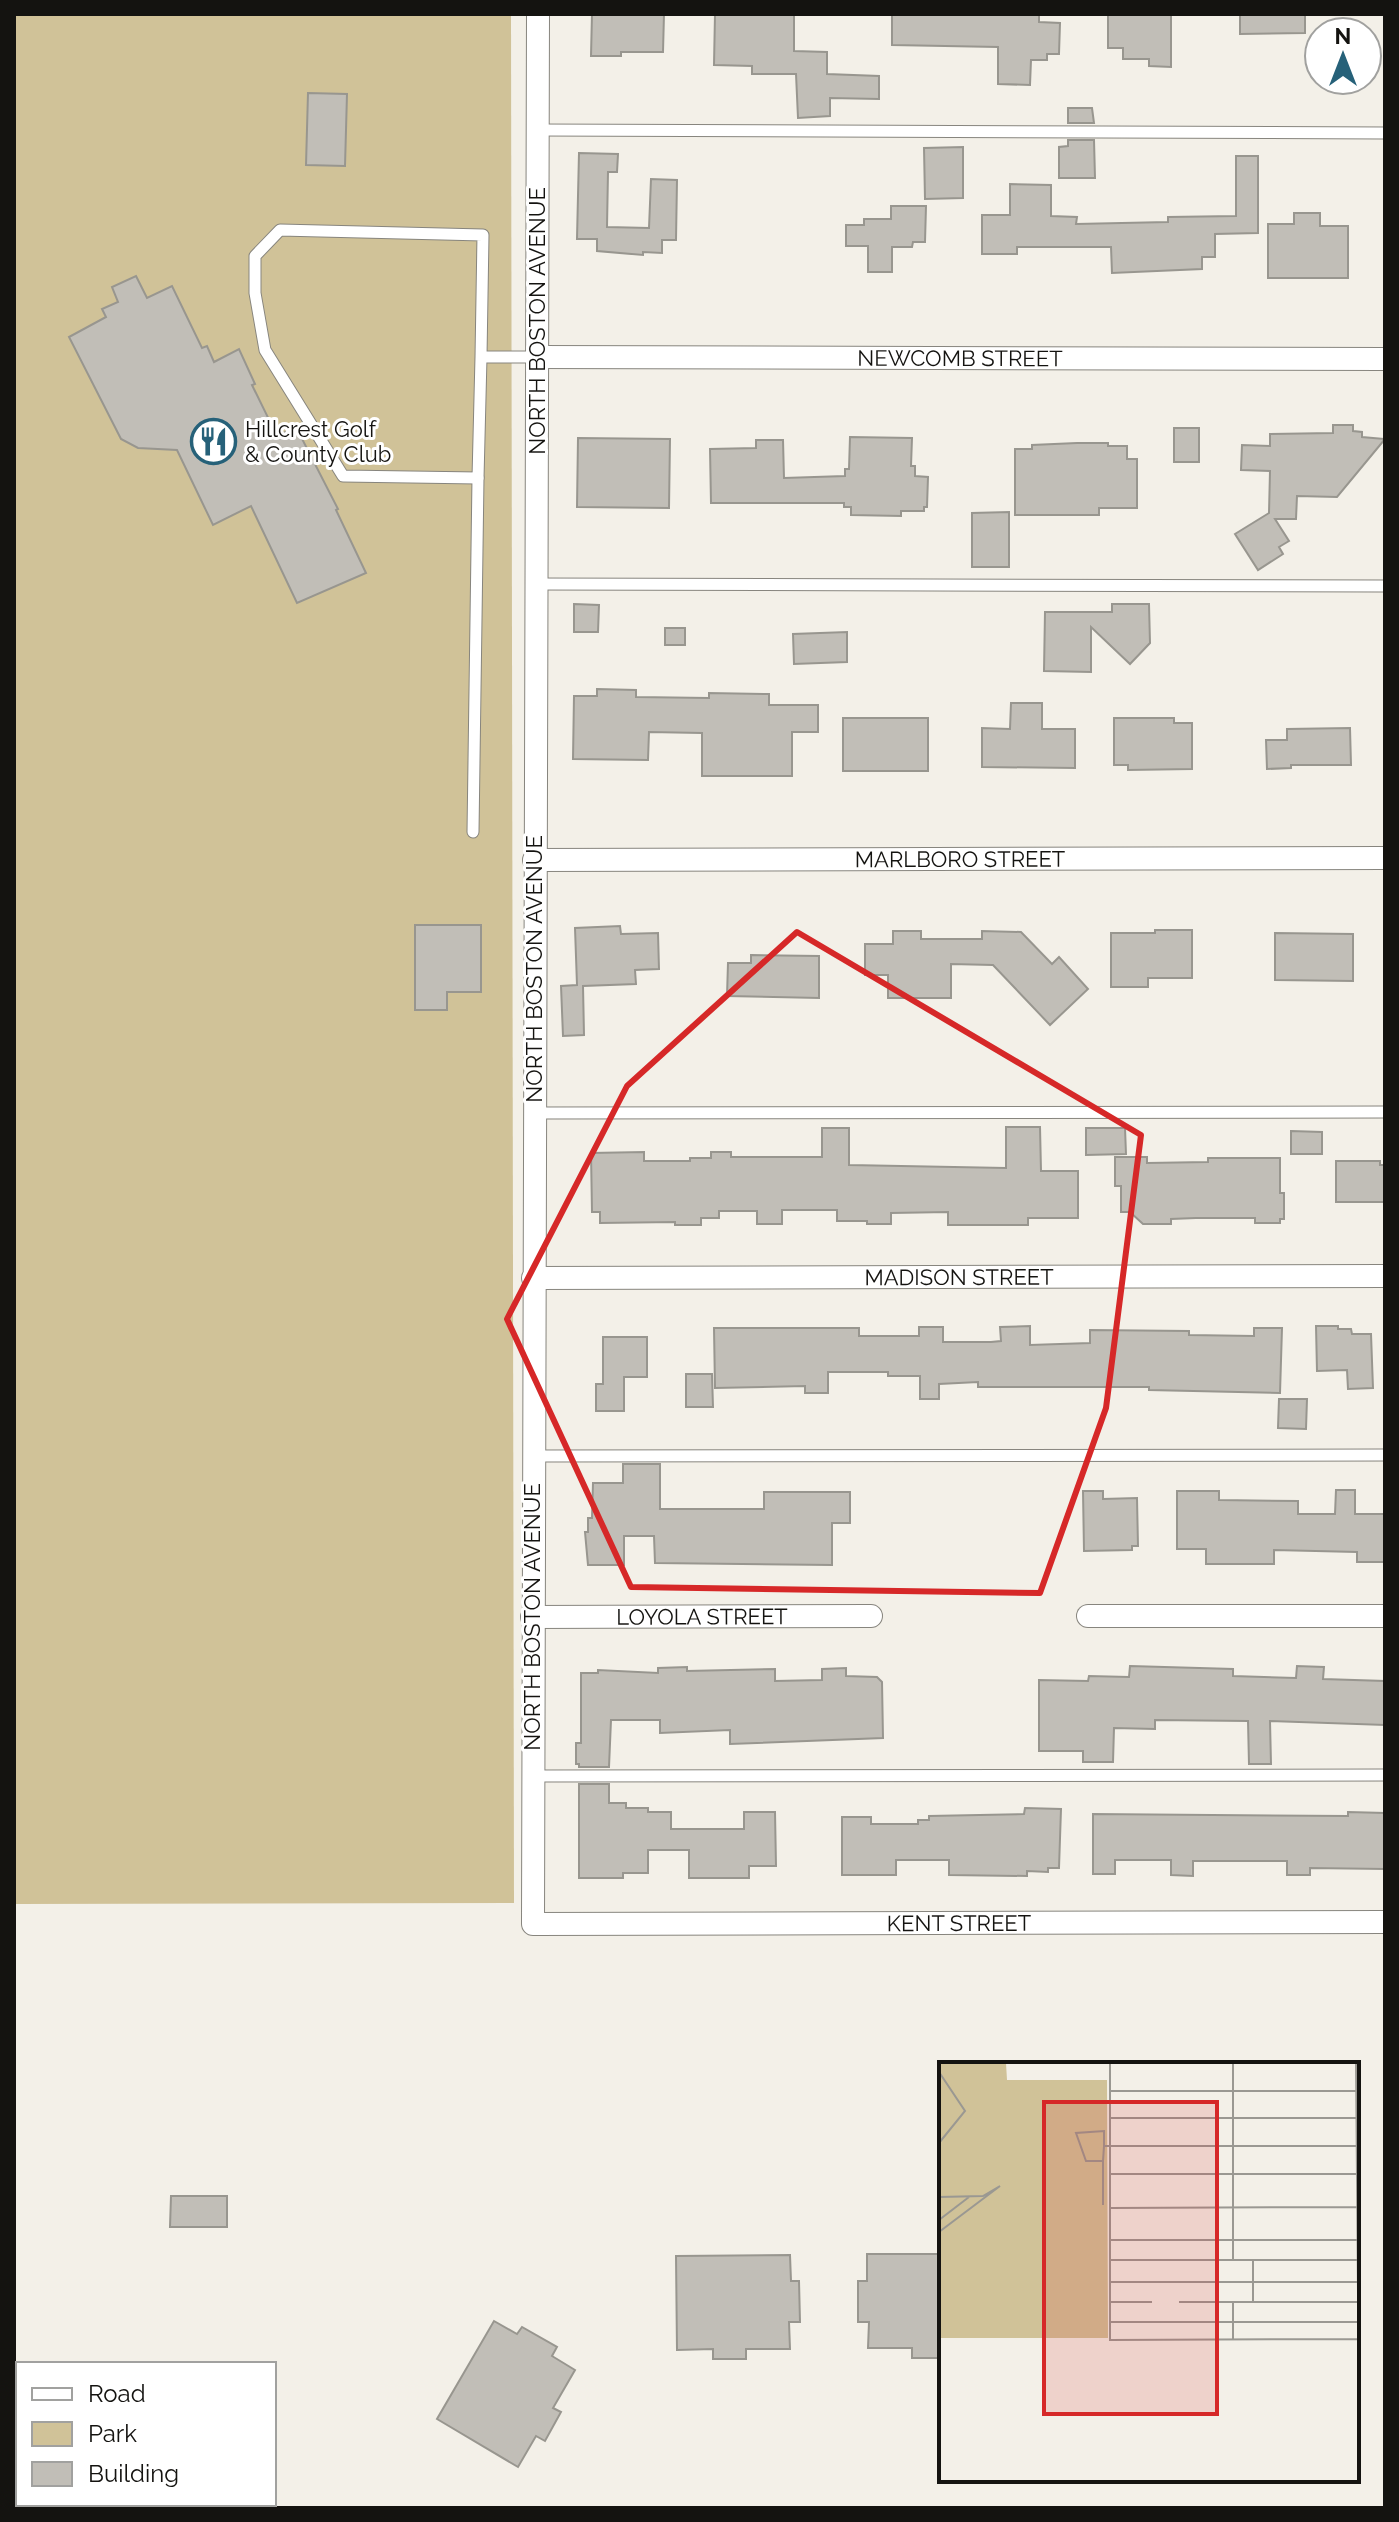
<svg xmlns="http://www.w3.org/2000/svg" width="1399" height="2522" viewBox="0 0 1399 2522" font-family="Raleway,sans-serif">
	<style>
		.green { fill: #d0c298 }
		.building { fill: #c1beb7; stroke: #98968f; stroke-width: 2 }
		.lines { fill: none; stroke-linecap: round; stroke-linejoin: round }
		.lane-casing { stroke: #87857e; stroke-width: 13 }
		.street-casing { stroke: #87857e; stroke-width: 24 }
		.lane { stroke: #fff; stroke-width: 11 }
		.street { stroke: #fff; stroke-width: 22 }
		.marked { fill: none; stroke: #d62828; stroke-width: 6; stroke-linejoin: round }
		.labels { text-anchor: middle; stroke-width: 6; stroke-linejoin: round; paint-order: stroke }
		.street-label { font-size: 22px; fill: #141310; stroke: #fff }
		.poi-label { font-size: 22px; fill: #141310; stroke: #fff; text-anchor: start }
		.inset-road { fill: none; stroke: #9a9892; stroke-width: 2 }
		.view { fill: #d62828; fill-opacity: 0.15; stroke: #d62828; stroke-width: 4 }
		.inset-edge { fill: none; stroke: #141310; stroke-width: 4 }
	</style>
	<rect width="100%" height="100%" fill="#f3f0e8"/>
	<polygon class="green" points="14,14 511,14 514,1903 14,1904"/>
	<g class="building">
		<polygon points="592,14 664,14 663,52 621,52 621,56 591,56"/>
		<polygon points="715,14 794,15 794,51 827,52 827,74 879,76 879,99 830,98 830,116 798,118 796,74 752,74 752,66 714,65"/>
		<polygon points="892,14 1039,14 1039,22 1060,23 1059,54 1047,54 1047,60 1031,60 1030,85 998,84 998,47 892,45"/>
		<polygon points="1108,14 1171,14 1171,67 1149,66 1149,59 1123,59 1123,48 1108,48"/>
		<polygon points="1240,14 1305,14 1305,33 1240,34"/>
		<polygon points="308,93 347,94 345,166 306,165"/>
		<polygon points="1068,108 1092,108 1094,123 1068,123"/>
		<polygon points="1068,140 1094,140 1095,178 1059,178 1059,147 1068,146"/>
		<polygon points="963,147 963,198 925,199 924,148"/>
		<polygon points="579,153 618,154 617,172 608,172 607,227 649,228 651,179 677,180 676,240 662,240 662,253 643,252 643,255 597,251 597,239 577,239"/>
		<polygon points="1236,156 1258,156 1258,233 1215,234 1215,257 1202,257 1202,269 1112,273 1111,247 1017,247 1017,254 982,254 982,215 1010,215 1010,184 1051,185 1051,216 1077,217 1076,224 1168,222 1168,217 1236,216"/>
		<polygon points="891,206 926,206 925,242 913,242 912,247 892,247 892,272 868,272 868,246 846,246 846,225 864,225 864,219 891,219"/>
		<polygon points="1294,213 1320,213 1320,226 1348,226 1348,278 1268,278 1268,224 1294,224"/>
		<polygon points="136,276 147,298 172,286 202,348 207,346 214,362 239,349 255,384 252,385 277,436 296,427 338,509 336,510 366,573 297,603 251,506 213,525 177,450 138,448 121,439 69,337 106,317 102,309 118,302 112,287"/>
		<polygon points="1333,425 1353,425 1353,431 1362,432 1362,437 1385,439 1337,497 1297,496 1296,519 1275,519 1289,541 1279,547 1283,554 1258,570 1235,534 1269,513 1270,471 1241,470 1242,445 1270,446 1270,434 1333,433"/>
		<rect x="1174" y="428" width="25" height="34"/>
		<polygon points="850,437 912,438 911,466 915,466 915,476 928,477 927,507 924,507 924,511 901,511 901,516 851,515 851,507 844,507 844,503 711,503 710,449 756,448 756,440 783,440 784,478 845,476 845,469 849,469"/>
		<polygon points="578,438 670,439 669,508 577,507"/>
		<polygon points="1077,443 1108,443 1108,446 1127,446 1127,459 1137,459 1137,508 1099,508 1099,515 1015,515 1015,449 1032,449 1032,445"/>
		<polygon points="1009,512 1009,567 972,567 972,513"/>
		<polygon points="574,604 599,605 598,632 574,632"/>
		<polygon points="1112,604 1149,604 1150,643 1130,664 1091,627 1091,672 1044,671 1045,612 1112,612"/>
		<rect x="665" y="628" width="20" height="17"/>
		<polygon points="847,632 847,662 794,664 793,634"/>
		<polygon points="597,689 636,690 636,697 709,698 709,693 769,694 769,705 818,705 818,732 792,732 792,776 702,776 702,733 649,732 648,760 573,759 574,696 597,696"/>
		<polygon points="1011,703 1042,703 1042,729 1075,729 1075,768 982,767 982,728 1010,729"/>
		<rect x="843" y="718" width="85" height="53"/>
		<polygon points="1114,718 1174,718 1174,723 1192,723 1192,769 1128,770 1128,765 1114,765"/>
		<polygon points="1350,728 1351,765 1291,765 1291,768 1267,769 1266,740 1287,740 1287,729"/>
		<polygon points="415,925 481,925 481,992 447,992 447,1010 415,1010"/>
		<polygon points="620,926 621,934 658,933 659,969 635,970 636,984 583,986 584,1035 563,1036 561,986 577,985 575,928"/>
		<polygon points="1155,930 1192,930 1192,978 1148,978 1148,987 1111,987 1111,933 1155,933"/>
		<polygon points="893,931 921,931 921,939 982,939 982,931 1021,932 1052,964 1059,957 1088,989 1050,1025 993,965 951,964 951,998 888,998 888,975 865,975 865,944 893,944"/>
		<polygon points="1275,933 1353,934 1353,981 1275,980"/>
		<polygon points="751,955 819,956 819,998 727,996 728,963 751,963"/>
		<polygon points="1006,1127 1040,1127 1041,1171 1078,1171 1078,1218 1028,1218 1028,1225 948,1225 948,1212 891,1213 891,1224 867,1224 867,1221 837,1221 837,1210 782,1210 782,1224 757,1224 757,1211 719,1211 719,1218 701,1218 701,1225 675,1225 675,1222 600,1223 600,1212 592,1212 591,1153 644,1152 644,1161 690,1161 690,1158 711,1158 711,1152 731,1152 731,1157 822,1157 822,1128 849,1128 849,1165 1006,1168"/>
		<polygon points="1086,1128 1125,1128 1126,1154 1086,1155"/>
		<polygon points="1291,1131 1322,1132 1322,1154 1291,1154"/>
		<polygon points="1115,1157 1147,1157 1147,1163 1208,1162 1208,1158 1280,1158 1280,1193 1284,1193 1284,1219 1280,1219 1280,1223 1255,1223 1255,1218 1196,1218 1171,1219 1171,1224 1143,1224 1130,1212 1121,1212 1121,1186 1115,1186"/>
		<polygon points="1336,1161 1380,1161 1380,1165 1385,1165 1385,1202 1336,1202"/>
		<polygon points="1030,1326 1030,1345 1090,1343 1090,1330 1189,1331 1189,1335 1254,1336 1254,1328 1282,1328 1280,1393 1149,1390 1149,1387 978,1387 978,1382 939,1384 939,1399 920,1399 920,1376 888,1376 888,1372 828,1372 828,1393 805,1393 805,1386 715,1388 714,1328 859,1328 859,1336 919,1336 919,1327 943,1327 943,1342 991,1342 1001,1341 1000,1327"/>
		<polygon points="1316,1326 1338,1326 1338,1329 1351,1329 1352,1334 1371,1334 1373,1388 1348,1389 1347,1370 1317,1371"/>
		<polygon points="603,1337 647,1337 647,1377 624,1377 624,1411 596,1411 596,1384 603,1384"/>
		<polygon points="686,1374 712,1374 713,1407 686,1407"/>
		<polygon points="1279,1399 1307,1399 1306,1429 1278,1428"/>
		<polygon points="623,1464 660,1464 660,1509 764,1509 764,1492 850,1492 850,1523 832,1523 832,1565 655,1563 654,1536 624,1536 624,1565 588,1565 585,1532 588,1532 588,1518 592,1518 593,1483 623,1483"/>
		<polygon points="1336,1490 1355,1490 1355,1514 1385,1514 1385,1562 1357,1562 1357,1552 1274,1550 1274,1564 1206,1564 1206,1549 1177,1549 1177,1491 1219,1491 1219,1500 1298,1501 1298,1514 1335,1514"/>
		<polygon points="1083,1491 1103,1491 1103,1499 1137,1498 1138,1546 1132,1546 1132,1550 1084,1551"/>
		<polygon points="1130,1666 1233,1669 1233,1676 1296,1678 1297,1666 1324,1667 1323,1679 1385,1681 1385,1725 1270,1721 1271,1764 1249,1764 1248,1721 1155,1720 1155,1729 1114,1728 1113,1762 1083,1762 1083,1751 1039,1751 1039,1680 1088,1681 1089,1676 1129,1677"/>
		<polygon points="687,1667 687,1671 775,1669 775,1681 822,1680 822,1669 846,1668 846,1676 877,1677 882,1682 883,1738 730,1744 730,1730 660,1733 660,1720 611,1720 609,1767 579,1767 579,1764 576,1764 576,1743 581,1743 581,1673 598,1673 598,1670 658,1673 658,1668"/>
		<polygon points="579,1784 609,1784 609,1803 626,1803 626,1808 648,1808 648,1812 671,1812 671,1829 744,1829 744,1812 775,1812 776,1866 749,1866 749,1878 689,1878 689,1850 648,1850 648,1873 623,1873 623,1878 579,1878"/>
		<polygon points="1025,1808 1061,1809 1059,1868 1048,1868 1048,1872 1027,1871 1027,1876 949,1875 949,1860 896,1860 896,1875 842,1875 842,1817 871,1817 871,1824 918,1824 918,1820 929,1820 929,1816 1024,1814"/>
		<polygon points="1348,1812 1385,1813 1385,1869 1310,1868 1310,1875 1287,1875 1287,1861 1193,1861 1193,1876 1171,1875 1171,1860 1115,1860 1115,1874 1093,1874 1093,1814 1348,1816"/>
		<polygon points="171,2196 227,2196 227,2227 170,2227"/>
		<polygon points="867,2254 941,2254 941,2358 912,2358 912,2348 868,2348 869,2322 858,2322 858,2281 867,2281"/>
		<polygon points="790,2255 791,2281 799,2281 800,2322 789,2322 790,2349 746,2349 746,2359 713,2359 713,2349 677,2350 676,2256"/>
		<polygon points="494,2321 517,2334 522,2327 557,2347 552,2356 575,2370 553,2408 561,2412 545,2441 536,2436 518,2467 437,2419"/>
	</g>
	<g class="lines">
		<defs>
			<g id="lane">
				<polyline points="538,130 1385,133"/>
				<polyline points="481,357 478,478 343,476 265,350 255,293 255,256 280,230 483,235 481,357 536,357"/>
				<polyline points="536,584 1385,586"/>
				<polyline points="473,832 478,478"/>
				<polyline points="534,1113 1385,1112"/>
				<polyline points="533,1456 1385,1455"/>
				<polyline points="533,1776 1385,1775"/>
			</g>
			<g id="street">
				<path id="s1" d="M538,14l-5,1910 852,-2"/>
				<path id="s2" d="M536,357l849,2"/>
				<path id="s3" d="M534,860l851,-2"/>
				<path id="s4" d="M533,1278l852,-2"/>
				<polyline points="1088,1616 1385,1616"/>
				<path id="s5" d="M532,1617l339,-1"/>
			</g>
		</defs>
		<use href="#lane" class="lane-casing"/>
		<use href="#street" class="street-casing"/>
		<use href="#lane" class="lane"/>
		<use href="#street" class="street"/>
	</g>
	<path class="marked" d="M797,932l344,203 -35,273 -66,185 -409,-6 -124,-268 120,-233z"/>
	<defs>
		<symbol id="restaurant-ring" viewBox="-11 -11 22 22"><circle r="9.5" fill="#fff" stroke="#266179" stroke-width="1.5"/><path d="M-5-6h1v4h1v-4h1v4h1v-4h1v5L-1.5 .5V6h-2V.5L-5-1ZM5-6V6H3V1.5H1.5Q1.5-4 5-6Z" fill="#266179"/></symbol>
	</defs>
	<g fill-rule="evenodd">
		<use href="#restaurant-ring" x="188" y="416" width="51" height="51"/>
	</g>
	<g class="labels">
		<g class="street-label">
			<text transform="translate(537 321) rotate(-90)" y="8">NORTH BOSTON AVENUE</text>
			<text dy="8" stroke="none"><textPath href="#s2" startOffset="424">NEWCOMB STREET</textPath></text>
			<text dy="8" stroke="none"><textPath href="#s3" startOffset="426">MARLBORO STREET</textPath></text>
			<text transform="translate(534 969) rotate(-90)" y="8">NORTH BOSTON AVENUE</text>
			<text dy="8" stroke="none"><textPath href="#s4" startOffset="426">MADISON STREET</textPath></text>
			<text dy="8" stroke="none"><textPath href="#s5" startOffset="170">LOYOLA STREET</textPath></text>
			<text transform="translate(532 1617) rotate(-90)" y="8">NORTH BOSTON AVENUE</text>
			<text dy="8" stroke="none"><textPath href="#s1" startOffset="2336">KENT STREET</textPath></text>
		</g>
		<g class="poi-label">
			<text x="245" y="437">Hillcrest Golf<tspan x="245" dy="25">&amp; County Club</tspan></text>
		</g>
	</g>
	<g transform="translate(939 2062)">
		<rect width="420" height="420" fill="#f3f0e8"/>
		<path d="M0,1h67l1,17h100l1,258h-169z" fill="#d0c298"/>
		<path class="inset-road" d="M171,1v277l248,-1M171,1h247M417,1l3,347M0,10l26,39 -26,32M172,29h245M172,56h245M165,84l-1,15h-17l-10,-28 28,-2v15h253M171,112h247M0,135l44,-1 17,-10 -61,46M164,143v-44M171,146l247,-1M0,158l30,-23M171,178h247M171,198h247M294,198v-197M314,198v42M171,220h247M171,240h42M240,240h178M171,260h248M294,278v-38"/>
		<path class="view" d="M105,40h173v312h-173z"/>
		<rect width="420" height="420" class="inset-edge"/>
	</g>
	<rect width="1399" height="2522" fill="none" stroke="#141310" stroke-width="32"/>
	<rect x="16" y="2362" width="260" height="144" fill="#ffffff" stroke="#a1a19f" stroke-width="2"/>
	<rect x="32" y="2388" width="40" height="12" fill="#ffffff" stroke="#a1a19f" stroke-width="2"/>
	<text x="88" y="2402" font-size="24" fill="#141310">Road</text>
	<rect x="32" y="2422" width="40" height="24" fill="#d0c298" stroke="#a1a19f" stroke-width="2"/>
	<text x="88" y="2442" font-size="24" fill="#141310">Park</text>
	<rect x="32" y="2462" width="40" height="24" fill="#c1beb7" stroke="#a1a19f" stroke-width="2"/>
	<text x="88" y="2482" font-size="24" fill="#141310">Building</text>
	<g transform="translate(1343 56)"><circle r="38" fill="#ffffff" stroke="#a1a19f" stroke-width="2"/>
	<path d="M0-6L14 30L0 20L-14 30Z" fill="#266179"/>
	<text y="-12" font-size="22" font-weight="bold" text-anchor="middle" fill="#141310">N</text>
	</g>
</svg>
